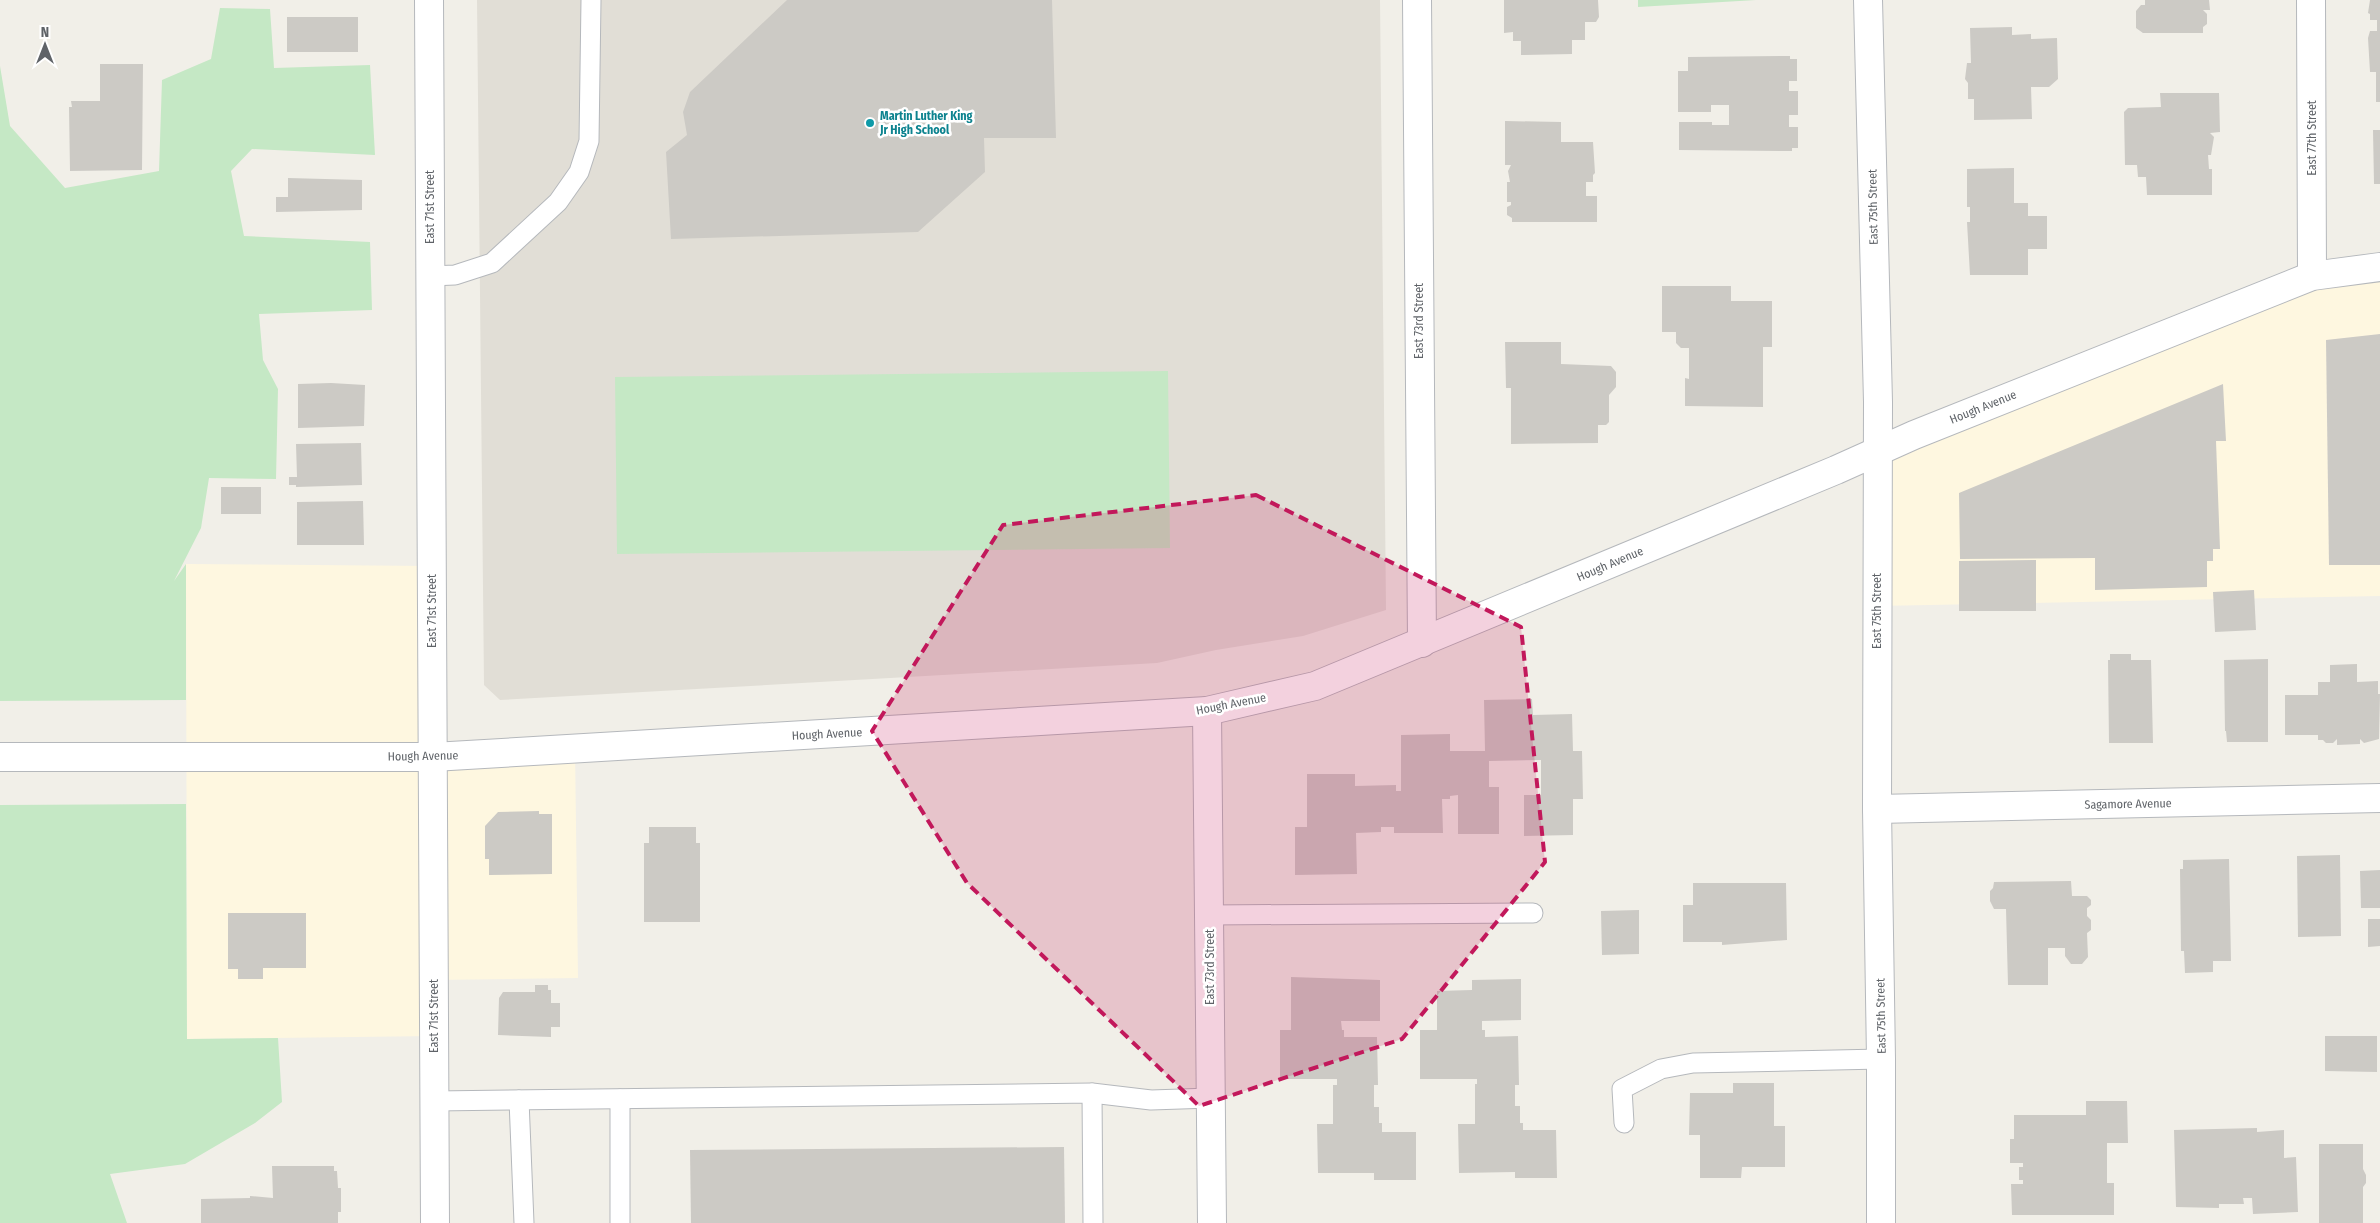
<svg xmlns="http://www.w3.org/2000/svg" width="2380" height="1223" viewBox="0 0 2380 1223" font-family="'Fira Sans Condensed',sans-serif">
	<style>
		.commercial { fill: #fef7e0 }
		.education { fill: #e1ded6 }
		.green { fill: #c5e8c5 }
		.building { fill: #cccac5 }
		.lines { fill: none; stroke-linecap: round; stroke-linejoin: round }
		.service-casing { stroke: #b5b8bc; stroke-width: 21 }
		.minor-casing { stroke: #b5b8bc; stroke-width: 30 }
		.tertiary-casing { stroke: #b5b8bc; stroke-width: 30 }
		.service { stroke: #fff; stroke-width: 19 }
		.minor { stroke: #fff; stroke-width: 28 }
		.tertiary { stroke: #fff; stroke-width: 28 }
		.marked { fill: #c2185b; fill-opacity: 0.2; stroke: #c2185b; stroke-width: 4; stroke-dasharray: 10 6; stroke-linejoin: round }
		.culture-dot { fill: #0f9aa8; stroke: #fff; stroke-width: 2 }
		.labels { text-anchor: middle; stroke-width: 5; stroke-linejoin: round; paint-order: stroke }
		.culture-label { font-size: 12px; font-weight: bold; fill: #0d838f; stroke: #fff; text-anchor: start }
		.street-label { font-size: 12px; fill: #5f6368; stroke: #fff }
	</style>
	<rect width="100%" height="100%" fill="#f1efe8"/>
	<g class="commercial">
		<polygon points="2380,267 2380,596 1877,606 1877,452 2312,276"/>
		<polygon points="186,564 432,566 433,757 575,748 578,978 435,980 434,1036 187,1039"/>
	</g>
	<polygon class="education" points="477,0 1380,0 1386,610 1303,636 1216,650 1157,663 500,700 484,685"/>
	<g class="green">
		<polygon points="1638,0 1756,0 1638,7"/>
		<polygon points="220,8 270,9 274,68 370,65 375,155 252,149 231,171 244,236 370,242 372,310 259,314 263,360 278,389 276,479 209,478 201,528 174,581 186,564 186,700 0,701 0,66 10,126 65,188 159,171 162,80 211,59"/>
		<polygon points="1168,371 1170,548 617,554 615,377"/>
		<polygon points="186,804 187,1039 278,1038 282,1102 255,1123 185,1164 110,1174 127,1223 0,1223 0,805"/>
	</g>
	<g class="building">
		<polygon points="787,0 1052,0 1056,138 984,138 985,172 918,232 671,239 666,152 687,135 683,112 690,92"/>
		<polygon points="1504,0 1598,0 1599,17 1596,22 1585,22 1585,40 1572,40 1572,54 1521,55 1521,41 1513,41 1513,32 1504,33"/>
		<polygon points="2145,0 2209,0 2210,10 2203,10 2207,14 2207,24 2203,27 2203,33 2143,33 2136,28 2136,11 2141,5 2145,5"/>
		<polygon points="2370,0 2380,0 2380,102 2376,102 2376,72 2370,72 2368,38 2370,31 2377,31 2377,20 2370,20 2370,14 2368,13"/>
		<rect x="287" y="17" width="71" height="35"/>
		<polygon points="2012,27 2012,35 2031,34 2031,39 2057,38 2058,79 2049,87 2031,87 2032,119 1974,120 1974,99 1968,99 1968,83 1965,79 1967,63 1971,63 1970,28"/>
		<polygon points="1790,56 1790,59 1797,59 1797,81 1789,81 1789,91 1798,91 1798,115 1789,115 1789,127 1798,127 1798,148 1792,148 1792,151 1679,150 1679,122 1712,122 1712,125 1729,125 1729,105 1711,105 1711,112 1678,112 1678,71 1688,71 1688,57"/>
		<polygon points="100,64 143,64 142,170 70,171 69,107 72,107 71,101 100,101"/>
		<polygon points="2160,93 2219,93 2220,132 2210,133 2214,137 2211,155 2208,155 2209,169 2212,169 2212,195 2147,195 2146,177 2138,177 2137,165 2125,165 2124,112 2128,108 2161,107"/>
		<polygon points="1505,121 1561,122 1561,142 1593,142 1595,173 1593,175 1593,182 1586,182 1586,196 1597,196 1597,222 1512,222 1512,218 1507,215 1507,207 1511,205 1511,202 1507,202 1507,182 1510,182 1508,171 1511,165 1505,165"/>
		<polygon points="2373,130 2380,130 2380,184 2374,184"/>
		<polygon points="2014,168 2014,203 2028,203 2028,216 2047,216 2047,249 2028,249 2028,275 1970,275 1967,222 1970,222 1970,207 1967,207 1967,169"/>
		<polygon points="288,178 362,180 362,210 276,212 276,197 288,197"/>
		<polygon points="1662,286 1731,286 1731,301 1772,301 1772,347 1763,347 1763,407 1685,406 1685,378 1689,379 1689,348 1681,348 1676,343 1676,332 1662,332"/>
		<polygon points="2380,334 2380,565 2329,565 2326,340"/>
		<polygon points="1505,342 1561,342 1561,364 1611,366 1616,372 1616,387 1609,395 1609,422 1606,425 1598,425 1598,443 1511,444 1511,388 1506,388"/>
		<polygon points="331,383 365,385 364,426 298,428 298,384"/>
		<polygon points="2223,384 2226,441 2216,441 2220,549 2213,549 2213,561 2207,561 2207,587 2095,590 2095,558 1960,559 1959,493"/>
		<polygon points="361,443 362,485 296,487 296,485 289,485 289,477 297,477 296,444"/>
		<rect x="221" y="487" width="40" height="27"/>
		<polygon points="363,501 364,545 297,545 297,502"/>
		<polygon points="2036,560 2036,611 1959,611 1959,561"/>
		<polygon points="2254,590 2256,630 2215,632 2213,592"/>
		<polygon points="2110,654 2131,654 2131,660 2151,660 2153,743 2109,743 2108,660 2110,660"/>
		<polygon points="2268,659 2268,742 2227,742 2226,731 2225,731 2224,660"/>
		<polygon points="2357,664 2357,682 2378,681 2378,694 2380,694 2379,739 2364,743 2360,739 2360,744 2337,745 2337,739 2333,743 2326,743 2323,740 2318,740 2318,735 2285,735 2285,695 2318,695 2318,682 2330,682 2330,665"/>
		<polygon points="1532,699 1533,715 1572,714 1573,751 1582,751 1583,799 1573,799 1573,835 1524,836 1524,795 1541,795 1541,760 1489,761 1489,787 1499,787 1499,834 1458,834 1458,795 1450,796 1450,799 1442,799 1443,833 1394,833 1394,827 1381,827 1381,832 1356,833 1357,874 1295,875 1295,827 1307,827 1307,774 1355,774 1355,786 1396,785 1396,791 1401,791 1401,735 1450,734 1450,751 1485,751 1484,700"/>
		<polygon points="539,811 539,814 552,814 552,874 489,875 489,859 485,859 485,826 498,812"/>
		<polygon points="649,827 696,827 696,843 700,843 700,922 644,922 644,843 649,843"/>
		<polygon points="2340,855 2341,936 2298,937 2297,856"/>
		<polygon points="2229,859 2231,961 2213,961 2213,972 2185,973 2184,951 2181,951 2180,869 2183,869 2183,860"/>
		<polygon points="2380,870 2380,908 2361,908 2360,871"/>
		<polygon points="2071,881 2072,896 2087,896 2091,900 2091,905 2087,908 2087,916 2091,920 2091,930 2087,933 2088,957 2082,964 2071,964 2065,956 2065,948 2048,948 2048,985 2008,985 2006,909 1994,909 1990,901 1990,891 1993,888 1994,882"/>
		<polygon points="1693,883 1786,883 1787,940 1722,945 1722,942 1683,942 1683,905 1693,905"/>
		<polygon points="1639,910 1639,954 1602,955 1601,911"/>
		<polygon points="228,913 306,913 306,968 263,968 263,979 238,979 238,969 228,969"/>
		<polygon points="2368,919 2380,919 2380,946 2368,947"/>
		<polygon points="1291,977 1380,980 1380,1021 1341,1021 1342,1030 1344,1030 1344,1037 1377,1037 1378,1085 1374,1085 1374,1107 1379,1107 1379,1123 1382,1123 1382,1132 1416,1132 1416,1180 1374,1180 1374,1173 1318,1173 1317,1124 1333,1124 1333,1085 1337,1085 1337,1079 1280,1079 1280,1030 1291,1030"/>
		<polygon points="1521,979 1521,1020 1482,1021 1482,1030 1485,1030 1485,1037 1518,1036 1519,1085 1515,1085 1515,1106 1520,1106 1520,1123 1523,1123 1523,1130 1556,1130 1557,1178 1515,1178 1515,1172 1459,1173 1458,1124 1475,1124 1475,1084 1477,1084 1477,1079 1420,1079 1420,1030 1437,1030 1437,991 1472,990 1472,980"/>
		<polygon points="535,985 548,985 548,990 551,990 551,1003 560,1003 560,1027 551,1027 551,1037 498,1035 499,998 503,992 535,992"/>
		<polygon points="2325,1036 2377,1036 2377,1072 2325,1071"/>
		<polygon points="1733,1083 1774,1083 1774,1126 1785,1126 1785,1167 1742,1167 1741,1178 1700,1178 1700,1135 1689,1135 1690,1093 1733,1093"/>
		<polygon points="2086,1101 2127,1101 2128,1143 2107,1143 2107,1183 2114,1183 2114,1215 2012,1215 2011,1184 2023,1184 2023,1180 2019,1180 2019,1167 2023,1167 2023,1163 2010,1163 2010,1139 2014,1139 2014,1115 2086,1115"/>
		<polygon points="2257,1128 2257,1132 2284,1130 2284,1158 2296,1157 2298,1212 2253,1214 2252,1198 2243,1198 2244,1204 2219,1204 2219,1208 2176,1207 2174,1130"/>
		<polygon points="2319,1144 2363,1144 2363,1169 2366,1175 2366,1183 2363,1187 2363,1223 2319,1223"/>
		<polygon points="1064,1147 1065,1223 691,1223 690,1150"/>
		<polygon points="272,1166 334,1166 334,1171 337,1171 338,1188 341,1188 341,1212 338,1212 338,1223 201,1223 201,1199 250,1198 250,1196 273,1198"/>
	</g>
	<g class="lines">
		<defs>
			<g id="service">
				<polyline points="430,276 455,275 492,263 558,202 579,172 589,141 591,0"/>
				<polyline points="1210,915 1533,913"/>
				<polyline points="1092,1093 1093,1223"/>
				<polyline points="620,1099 620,1223"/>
				<polyline points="519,1100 524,1223"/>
				<polyline points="435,1101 1092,1093 1151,1100 1211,1098"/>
				<polyline points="1624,1123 1622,1089 1661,1069 1693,1063 1881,1059"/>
			</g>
			<g id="minor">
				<polyline points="1417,0 1422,643"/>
				<polyline points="1868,0 1878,402 1877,809 1881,1059 1881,1223"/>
				<polyline points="2311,0 2312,276"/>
				<polyline points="1207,711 1212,1223"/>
				<polyline points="1877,809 2380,798"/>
			</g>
			<g id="tertiary">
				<polyline points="429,0 435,1223"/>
				<polyline points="0,757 433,757 1207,711 1315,686 1836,470 1914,435 2312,276 2380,267"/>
			</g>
		</defs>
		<use href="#service" class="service-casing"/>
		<use href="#minor" class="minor-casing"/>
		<use href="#tertiary" class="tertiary-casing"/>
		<use href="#service" class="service"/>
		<use href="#minor" class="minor"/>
		<use href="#tertiary" class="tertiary"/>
	</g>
	<path class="marked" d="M1256,495l265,132 24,235 -143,177 -203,67 -232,-223 -95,-152 131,-206z"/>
	<circle class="culture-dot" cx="870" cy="123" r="5"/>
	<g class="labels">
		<g class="culture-label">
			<text x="880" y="120">Martin Luther King<tspan x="880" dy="14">Jr High School</tspan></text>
		</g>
		<g class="street-label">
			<text transform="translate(2312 138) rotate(-90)" y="4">East 77th Street</text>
			<text transform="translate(430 207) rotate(-90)" y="4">East 71st Street</text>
			<text transform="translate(1873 207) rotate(-91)" y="4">East 75th Street</text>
			<text transform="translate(1419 321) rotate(-90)" y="4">East 73rd Street</text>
			<text transform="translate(1983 407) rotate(-22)" y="4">Hough Avenue</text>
			<text transform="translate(1610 564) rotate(-23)" y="4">Hough Avenue</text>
			<text transform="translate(432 611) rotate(-90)" y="4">East 71st Street</text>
			<text transform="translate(1877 611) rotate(-90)" y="4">East 75th Street</text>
			<text transform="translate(1231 704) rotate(-11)" y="4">Hough Avenue</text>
			<text transform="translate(827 734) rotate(-3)" y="4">Hough Avenue</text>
			<text transform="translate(423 756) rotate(-1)" y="4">Hough Avenue</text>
			<text transform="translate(2128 804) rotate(-1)" y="4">Sagamore Avenue</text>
			<text transform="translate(1210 967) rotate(-90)" y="4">East 73rd Street</text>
			<text transform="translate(434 1016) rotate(-90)" y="4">East 71st Street</text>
			<text transform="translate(1881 1016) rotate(-91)" y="4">East 75th Street</text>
		</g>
	</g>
	<g transform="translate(45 45)" stroke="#ffffff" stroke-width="4" paint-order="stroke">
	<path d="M0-4L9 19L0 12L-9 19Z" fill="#5f6368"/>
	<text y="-8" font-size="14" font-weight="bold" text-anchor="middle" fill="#5f6368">N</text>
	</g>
</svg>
